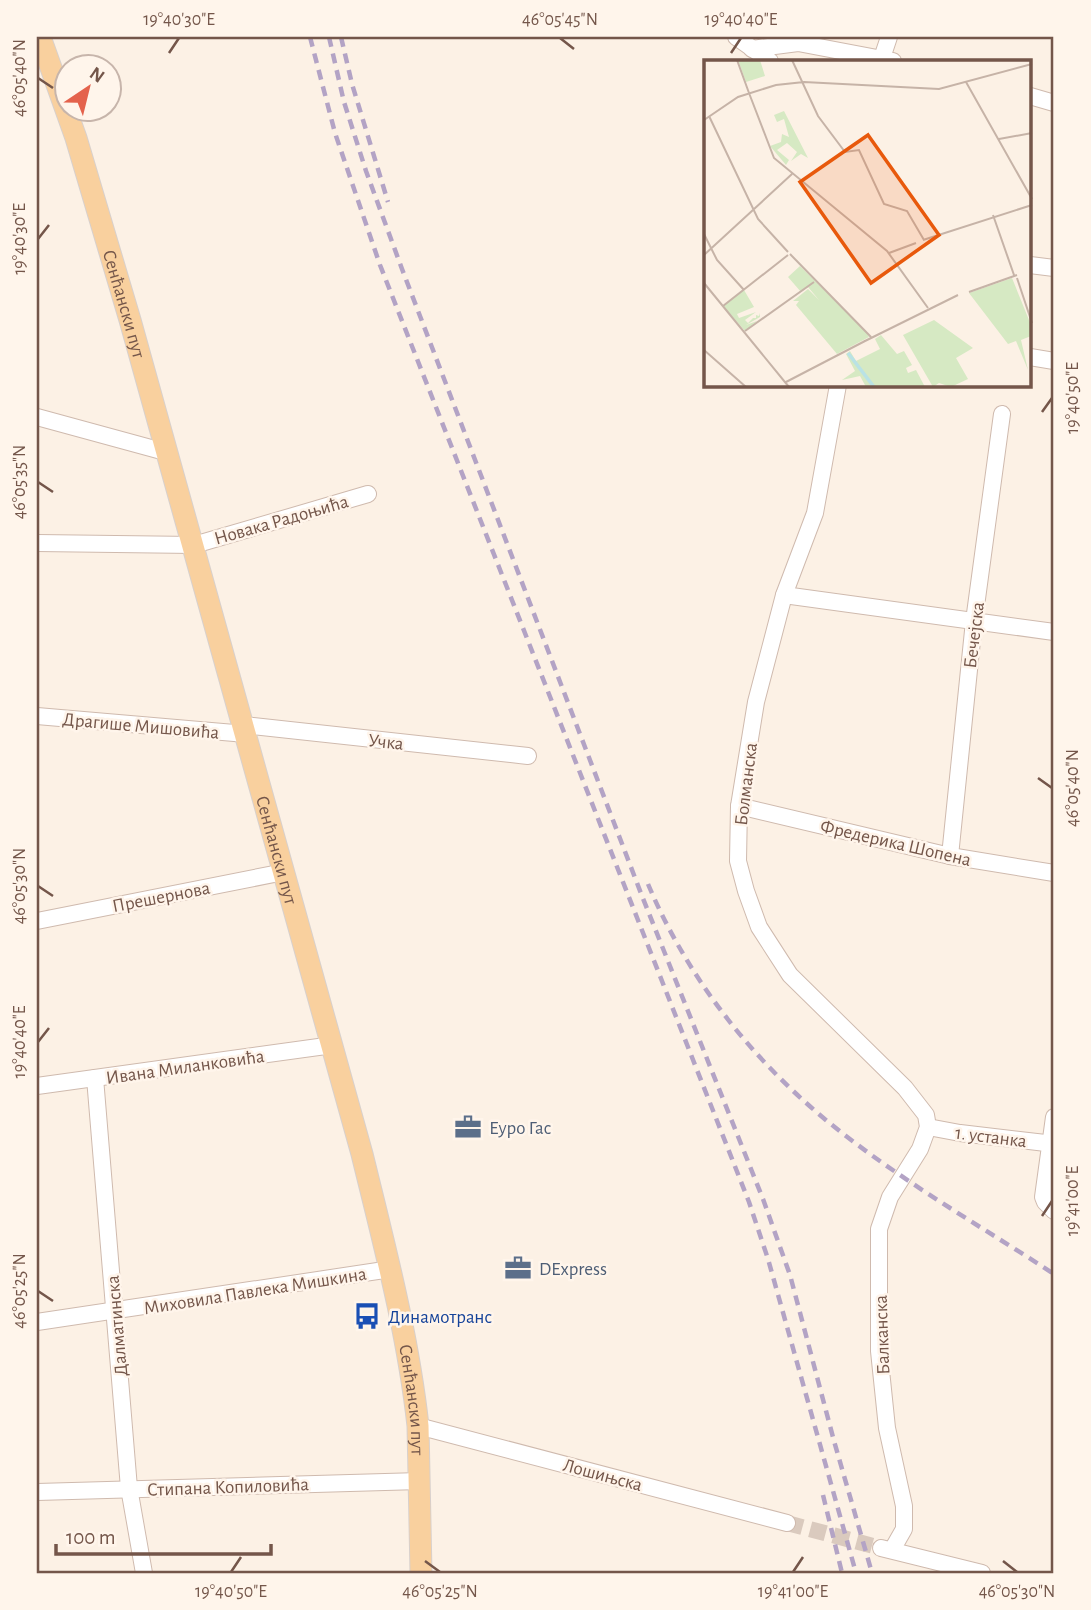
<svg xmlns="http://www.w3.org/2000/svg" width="1091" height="1610" viewBox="0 0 1091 1610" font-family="'Alegreya Sans',sans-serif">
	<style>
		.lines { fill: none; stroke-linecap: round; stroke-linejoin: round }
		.minor-tunnel { stroke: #dacabe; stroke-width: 16; stroke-dasharray: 16 8; stroke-linecap: butt }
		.minor-casing { stroke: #cfbaae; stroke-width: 18 }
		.major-casing { stroke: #d8d0cc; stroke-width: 23 }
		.minor { stroke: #fff; stroke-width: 16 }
		.major { stroke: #f9d09e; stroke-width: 21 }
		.rail { stroke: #b3a3c5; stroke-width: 4.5; stroke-dasharray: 10 7; stroke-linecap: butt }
		.ticks { fill: none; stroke: #74564a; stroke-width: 2.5 }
		.labels { text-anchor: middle; stroke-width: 5; stroke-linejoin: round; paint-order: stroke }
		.street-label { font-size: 19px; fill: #74564a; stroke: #fff5eb }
		.service-label { font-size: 19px; fill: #4e5e75; stroke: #fff5eb; text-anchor: start }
		.transit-label { font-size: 19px; fill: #164399; stroke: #fff5eb; text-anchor: start }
		.inset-river { fill: none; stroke: #b9e2e5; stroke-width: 3.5 }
		.inset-road { fill: none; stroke: #c6b3a7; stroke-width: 2 }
		.view { fill: #e8590c; fill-opacity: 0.15; stroke: #e8590c; stroke-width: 3.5 }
		.inset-edge { fill: none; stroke: #74564a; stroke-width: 3.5 }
		.neatline { fill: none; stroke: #74564a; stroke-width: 2.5 }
		.ticks-label { font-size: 18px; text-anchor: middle; fill: #74564a }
	</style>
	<rect width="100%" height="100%" fill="#fcf1e5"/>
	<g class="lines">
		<polyline class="minor-tunnel" points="787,1523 881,1548"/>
		<defs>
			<g id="minor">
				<polyline points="736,37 770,61"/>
				<polyline points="752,49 798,43 893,61"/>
				<polyline points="881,61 889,37"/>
				<polyline points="1030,96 1054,103"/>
				<polyline points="1030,265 1054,268"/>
				<polyline points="1030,357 1054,361"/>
				<polyline points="838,385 815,513 784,595 756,702 739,806 738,861 746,891 759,927 790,975 905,1088 926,1115 928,1127 920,1149 890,1197 879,1229 879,1351 887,1428 904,1506 904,1529 892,1550"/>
				<polyline points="37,417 169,453"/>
				<polyline points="37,543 194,545 368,494"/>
				<polyline points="784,595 1054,632"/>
				<polyline points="37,716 246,734"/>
				<polyline points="244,725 528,756"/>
				<polyline points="739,806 950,856 1054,873"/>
				<polyline points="950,856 974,621 1002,414"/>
				<polyline points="37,921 284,872"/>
				<polyline points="95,1078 129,1488 144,1573"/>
				<polyline points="37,1086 333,1045"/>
				<polyline points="1054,1117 1043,1197 1045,1202 1054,1211"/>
				<polyline points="928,1127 960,1133 1054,1144"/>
				<polyline points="37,1322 391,1269"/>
				<polyline points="418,1426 787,1523"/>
				<polyline points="37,1492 420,1481"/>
				<polyline points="881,1548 982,1573"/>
			</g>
			<g id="major">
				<path id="s1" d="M40,37l36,101 54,182 232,834c22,90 46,180 56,272l3,147"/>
			</g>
		</defs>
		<use href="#minor" class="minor-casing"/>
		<use href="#major" class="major-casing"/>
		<use href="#minor" class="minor"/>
		<use href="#major" class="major"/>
		<g class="rail">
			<polyline points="310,37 335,133 380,265 749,1202 768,1259 856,1573"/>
			<polyline points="329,37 344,102 366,171 402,269 642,896 763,1199 790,1275 834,1441 872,1573"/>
			<polyline points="341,37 352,84 388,202"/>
			<path d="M648,884c42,100 112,186 198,252 66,51 139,93 208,138"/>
			<polyline points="823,1495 842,1573"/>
		</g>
	</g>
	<path class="ticks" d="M560,38l14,11M169,53l10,-15M731,53l10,-15M38,78l15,10M38,239l11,-14M1042,412l10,-14M38,482l15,10M1038,778l14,10M38,886l15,10M38,1042l11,-14M1042,1216l10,-15M38,1291l15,10M425,1561l15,11M1003,1561l14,11M231,1572l10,-15M793,1572l10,-15"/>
	<defs>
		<symbol id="office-bare" viewBox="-9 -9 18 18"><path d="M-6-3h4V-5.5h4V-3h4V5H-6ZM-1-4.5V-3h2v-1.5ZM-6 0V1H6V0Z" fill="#5c6f8a" stroke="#fff5eb" stroke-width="2.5" paint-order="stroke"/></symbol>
		<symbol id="bus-bare" viewBox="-9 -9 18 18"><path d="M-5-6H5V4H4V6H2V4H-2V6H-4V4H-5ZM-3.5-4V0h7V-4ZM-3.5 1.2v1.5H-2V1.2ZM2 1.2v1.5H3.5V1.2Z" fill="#1a4fb4" stroke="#fff5eb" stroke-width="2.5" paint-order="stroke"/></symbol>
	</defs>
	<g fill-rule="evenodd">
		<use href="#office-bare" x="449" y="1108" width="38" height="38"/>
		<use href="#office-bare" x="499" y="1249" width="38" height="38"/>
		<use href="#bus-bare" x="348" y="1297" width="38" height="38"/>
	</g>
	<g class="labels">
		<g class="street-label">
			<text dy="7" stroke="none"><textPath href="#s1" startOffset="280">Сенћански пут</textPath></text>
			<text transform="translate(281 519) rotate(-16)" y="7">Новака Радоњића</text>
			<text transform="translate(973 635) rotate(-83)" y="7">Бечејска</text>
			<text transform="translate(141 725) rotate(5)" y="7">Драгише Мишовића</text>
			<text transform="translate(386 741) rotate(6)" y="7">Учка</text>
			<text transform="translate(745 784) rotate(-83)" y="7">Болманска</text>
			<text transform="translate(896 842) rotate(13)" y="7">Фредерика Шопена</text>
			<text dy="7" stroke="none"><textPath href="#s1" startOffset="847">Сенћански пут</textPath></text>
			<text transform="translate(161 896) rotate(-11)" y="7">Прешернова</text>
			<text transform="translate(185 1066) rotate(-8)" y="7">Ивана Миланковића</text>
			<text transform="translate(991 1136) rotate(7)" y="7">1. устанка</text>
			<text transform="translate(255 1290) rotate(-9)" y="7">Миховила Павлека Мишкина</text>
			<text transform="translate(116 1326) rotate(-95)" y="7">Далматинска</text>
			<text transform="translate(881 1335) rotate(-92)" y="7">Балканска</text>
			<text dy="7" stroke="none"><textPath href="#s1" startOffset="1414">Сенћански пут</textPath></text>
			<text transform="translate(603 1474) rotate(15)" y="7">Лошињска</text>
			<text transform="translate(228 1486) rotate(-2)" y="7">Стипана Копиловића</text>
		</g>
		<g class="service-label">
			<text x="489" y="1134">Еуро Гас</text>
			<text x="539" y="1275">DExpress</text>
		</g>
		<g class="transit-label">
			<text x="388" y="1323">Динамотранс</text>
		</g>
	</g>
	<g transform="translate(704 60)">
		<rect width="327" height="327" fill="#fcf1e5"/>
		<path d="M34,0h22l5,16 -19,6zM80,51l24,47 -7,-4 -10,7 6,-9 -10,-9 -10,7 12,10 -3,5 -16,-19 11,-4 1,-8 7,3 -5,-18 -7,3 -3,-7zM96,206l66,66 3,5 -32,17 -41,-49 3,-4h-6l15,-12 11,11 -11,-13 -7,5 -13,-15zM308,218l19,47v11l-10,4 7,30 -12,-29 -8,3 -39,-51zM40,230l10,17 -17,7 2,4 17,-6 -11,8 3,3 5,-5h3v-3l3,1 1,-3v4l-14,8 11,-4 -12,10 -22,-25zM230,260l39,28 -17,10 12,21 -17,8 -12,-4 -6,4 -30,-52zM177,275l16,19 7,-3 8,14 -6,3 2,5 8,-3 9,17h-59l-6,-11 -18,4 13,-9 -9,-17 4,-3 6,10 24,-12 -5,-10z" fill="#d6e9c3"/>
		<path class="inset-river" d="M144,293l26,34"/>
		<path class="inset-road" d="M33,0l12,33M88,0l26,56 27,36 14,-2 25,54 23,7 17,29M262,22l66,117M45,33l25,65 113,93 41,57M5,56l49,103 30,33M0,60l34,-23 38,-12 28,-3 135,7 93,-25M295,79l33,-6M289,155l21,60M0,174l13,26 27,30M219,180l109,-35M185,193l27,-10M86,194l81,83M0,195l88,-81M313,218l15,45M0,223l85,104M265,232l48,-17M19,246l65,-51M41,271l69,-49M159,282l95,-47M0,290l42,37M82,322l79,-41"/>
		<path class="view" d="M164,75l71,100 -68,48 -71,-101z"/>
		<rect width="327" height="327" class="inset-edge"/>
	</g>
	<rect width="1091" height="1610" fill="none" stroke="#fff5eb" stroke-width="77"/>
	<g transform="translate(88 88) rotate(35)"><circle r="33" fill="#fff5eb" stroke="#c7b5ab" stroke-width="2"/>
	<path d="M0-5L12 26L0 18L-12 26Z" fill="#e4624c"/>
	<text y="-10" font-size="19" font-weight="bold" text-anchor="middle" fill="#74564a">N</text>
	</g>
	<path d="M56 1544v10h215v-10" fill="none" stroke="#74564a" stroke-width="3.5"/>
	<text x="66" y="1544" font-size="21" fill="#74564a" stroke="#fff5eb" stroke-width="5" paint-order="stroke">100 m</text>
	<rect x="38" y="38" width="1014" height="1534" class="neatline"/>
	<g class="ticks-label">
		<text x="179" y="25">19°40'30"E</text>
		<text x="560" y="25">46°05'45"N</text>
		<text x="741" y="25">19°40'40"E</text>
		<text transform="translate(19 78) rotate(-90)" y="6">46°05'40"N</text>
		<text transform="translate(19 239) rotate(-90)" y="6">19°40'30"E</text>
		<text transform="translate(1072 398) rotate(-90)" y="6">19°40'50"E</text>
		<text transform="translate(19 482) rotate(-90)" y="6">46°05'35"N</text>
		<text transform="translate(1072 788) rotate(-90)" y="6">46°05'40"N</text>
		<text transform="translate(19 886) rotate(-90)" y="6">46°05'30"N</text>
		<text transform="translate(19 1042) rotate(-90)" y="6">19°40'40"E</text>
		<text transform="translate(1072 1201) rotate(-90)" y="6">19°41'00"E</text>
		<text transform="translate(19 1291) rotate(-90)" y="6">46°05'25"N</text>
		<text x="231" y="1597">19°40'50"E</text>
		<text x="440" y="1597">46°05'25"N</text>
		<text x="793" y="1597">19°41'00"E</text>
		<text x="1017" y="1597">46°05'30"N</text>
	</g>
</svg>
